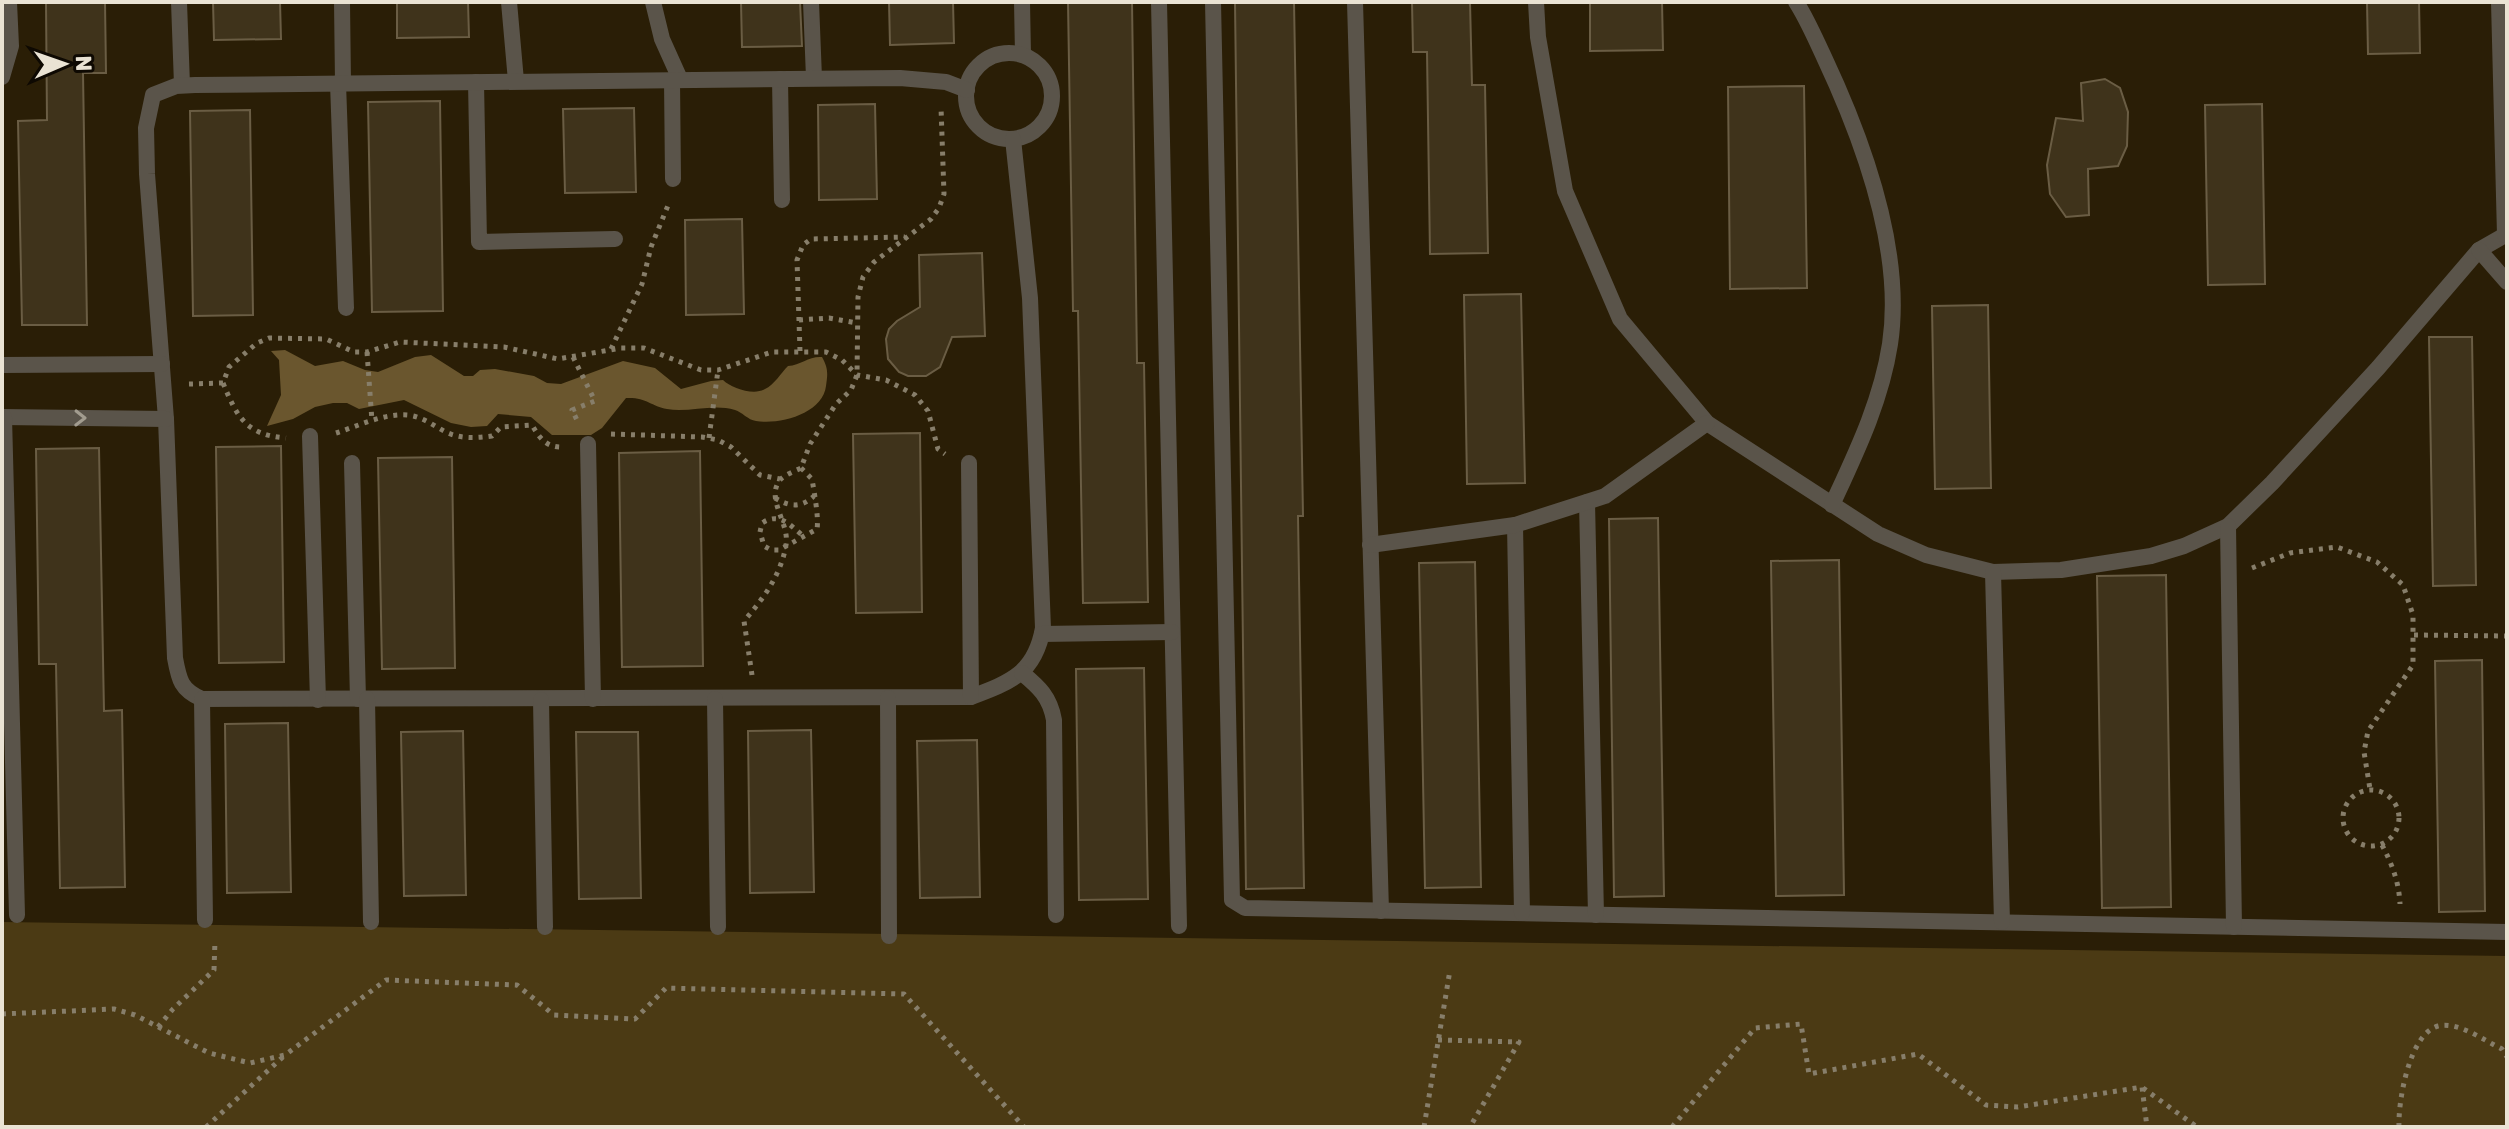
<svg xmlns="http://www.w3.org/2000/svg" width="2509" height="1129" viewBox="0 0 2509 1129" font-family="Rubik,sans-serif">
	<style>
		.green { fill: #4b3a14 }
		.water { fill: #6a562e }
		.building { fill: #3f331b; stroke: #6a5d44; stroke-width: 2 }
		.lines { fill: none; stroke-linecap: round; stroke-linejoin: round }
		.path { stroke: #877e6a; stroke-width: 5; stroke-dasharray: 4 6; stroke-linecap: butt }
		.service { stroke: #5a544a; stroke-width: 16 }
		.oneway { stroke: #a29c8f }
	</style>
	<rect width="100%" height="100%" fill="#2a1e06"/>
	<polygon class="green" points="2,922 2507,956 2507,1127 2,1127"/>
	<path class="water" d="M285,350l30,16 28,-5 22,9 13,2 37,-15 16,-2 33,21h9l7,-6 15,-1 39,7 13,7 14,1 62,-23 32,7 26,21 30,-8 12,-1c8,8 31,16 42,9 9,-4 16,-16 23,-23 13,-1 21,-10 34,-9 6,11 6,16 4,29 -3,27 -45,39 -70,35 -8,-1 -14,-9 -21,-11 -22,-7 -46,3 -68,-1 -16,-3 -21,-12 -41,-11l-24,30 -11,7h-39l-21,-18 -33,-3 -11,12 -16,1 -20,-4 -47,-23 -45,9 -12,-6h-14l-18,4 -22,12 -26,7 14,-31 -2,-35 -8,-9z"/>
	<g class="building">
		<polygon points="46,2 105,2 106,73 83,73 87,325 22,325 18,121 47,120"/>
		<polygon points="213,2 280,2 281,39 214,40"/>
		<polygon points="397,2 468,2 469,37 397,38"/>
		<polygon points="741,2 800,2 802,46 742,47"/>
		<polygon points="889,2 953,2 954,43 890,45"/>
		<polygon points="1068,2 1132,2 1137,363 1144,363 1148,602 1083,603 1078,311 1073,311"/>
		<polygon points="1235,2 1294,2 1303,516 1298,516 1304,888 1246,889"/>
		<polygon points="1412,2 1470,2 1472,85 1485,85 1488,253 1430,254 1427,52 1413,52"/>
		<polygon points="1590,2 1662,2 1663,50 1590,51"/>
		<polygon points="2367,2 2419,2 2420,53 2368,54"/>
		<polygon points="2105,79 2120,88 2128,112 2127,146 2118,166 2088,169 2089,215 2066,217 2050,194 2047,165 2056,118 2083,121 2081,83"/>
		<polygon points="1804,86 1807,288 1730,289 1728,87"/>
		<polygon points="440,101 443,311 372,312 368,102"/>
		<polygon points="875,104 877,199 819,200 818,105"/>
		<polygon points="2262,104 2265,284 2208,285 2205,105"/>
		<polygon points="634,108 636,192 565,193 563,109"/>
		<polygon points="250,110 253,315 193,316 190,111"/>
		<polygon points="742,219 744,314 686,315 685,220"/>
		<polygon points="982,253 985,336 952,337 940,367 926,376 908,376 899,372 888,359 886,339 889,329 897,321 920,307 919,255"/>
		<polygon points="1521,294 1525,483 1467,484 1464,295"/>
		<polygon points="1988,305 1991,488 1935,489 1932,306"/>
		<polygon points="2429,337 2472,337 2476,585 2433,586"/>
		<polygon points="920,433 922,612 856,613 853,434"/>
		<polygon points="281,446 284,662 219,663 216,447"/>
		<polygon points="99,448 104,711 122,710 125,887 60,888 56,664 39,664 36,449"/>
		<polygon points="700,451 703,666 622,667 619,453"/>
		<polygon points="452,457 455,668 382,669 378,458"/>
		<polygon points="1658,518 1664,896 1614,897 1609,519"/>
		<polygon points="1839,560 1844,895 1776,896 1771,561"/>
		<polygon points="1475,562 1481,887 1425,888 1419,563"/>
		<polygon points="2166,575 2171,907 2102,908 2097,576"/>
		<polygon points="2482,660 2485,911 2439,912 2435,661"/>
		<polygon points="1144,668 1148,899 1079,900 1076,669"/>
		<polygon points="288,723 291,892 227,893 225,724"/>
		<polygon points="811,730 814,892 750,893 748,731"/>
		<polygon points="463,731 466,895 404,896 401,732"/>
		<polygon points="576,732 638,732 641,898 579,899"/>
		<polygon points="977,740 980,897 920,898 917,741"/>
	</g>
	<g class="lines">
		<g class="path">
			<polyline points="799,320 829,318 857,323"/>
			<polyline points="611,349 642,284 651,247 669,203"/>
			<polyline points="800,351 797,260 803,245 811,239 905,237"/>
			<polyline points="367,352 372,421"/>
			<polyline points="573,357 595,401 572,410 578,422"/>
			<path d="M223,383c14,34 23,52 63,55"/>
			<polyline points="189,384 223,383 229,367 257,343 269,338 326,339 354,352 367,352 400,342 504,347 558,359 621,348 644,348 701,370 718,370 772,352 826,352 842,360 857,375 886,380 915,395 928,411 938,449 945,454"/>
			<path d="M336,433c22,-7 48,-20 72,-18 16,2 27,12 40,18 14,6 29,5 44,3l9,-9 31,-2c8,14 15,23 32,22"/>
			<polyline points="611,434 702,437 718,440 731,447 760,475 780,479"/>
			<polyline points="709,438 718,370"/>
			<path d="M801,468l11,11c2,12 7,39 5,50l-38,21h-8l-7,-4 -4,-14 2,-9c17,-11 27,1 40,12"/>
			<path d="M775,498c15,9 26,10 39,-2"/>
			<polyline points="2252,568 2290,553 2337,547 2377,562 2403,585 2413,615 2413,665 2368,731 2364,752 2370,789"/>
			<polyline points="2414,635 2507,636"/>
			<path d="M752,675l-8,-54c19,-22 37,-46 42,-76 4,-22 -21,-46 -6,-65 4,-5 15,-9 21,-12l9,-24 26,-40 15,-14 6,-15 1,-78 5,-20 11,-15 57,-43 8,-11 5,-14 -3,-87"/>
			<circle cx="2371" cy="818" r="28"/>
			<path d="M2382,845c10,19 17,37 18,59"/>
			<polyline points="2,1014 114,1009 135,1015 209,1053 250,1063 285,1055 386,980 517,985 554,1015 635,1019 666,988 904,994 1024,1127"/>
			<polyline points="158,1027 173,1009 214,970 215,940"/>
			<polyline points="1438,1040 1519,1042 1470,1127"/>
			<polyline points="2143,1088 2197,1127"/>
			<polyline points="206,1127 284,1056"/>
			<polyline points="1424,1127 1450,970"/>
			<polyline points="1672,1127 1755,1028 1801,1024 1809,1074 1918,1054 1986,1105 2018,1107 2142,1087 2147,1127"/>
			<path d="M2399,1127c-1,-25 10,-93 39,-101 20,-5 47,15 64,23l5,8"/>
		</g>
		<g class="service">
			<polyline points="179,2 182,85"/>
			<polyline points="342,2 343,83"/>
			<polyline points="509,2 516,81"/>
			<polyline points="653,2 662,39 680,79"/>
			<polyline points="811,2 814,78"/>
			<polyline points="1022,2 1023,55"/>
			<polyline points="1159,2 1179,926"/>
			<polyline points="1213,2 1232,900 1245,908 2507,932"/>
			<polyline points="1355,2 1381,911"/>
			<polyline points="1536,2 1538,37 1565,191 1620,319 1707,423 1878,534 1926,555 1993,572 2061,570 2151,556 2184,546 2228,526 2272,483 2378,368 2479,250 2507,234"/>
			<path d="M1796,2c11,17 19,36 28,55 39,83 80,194 66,287 -9,58 -34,109 -58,161"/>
			<polyline points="2499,2 2505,235"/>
			<circle cx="1009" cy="96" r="43"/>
			<polyline points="2,77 11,46 9,2"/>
			<polyline points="780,79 782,200"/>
			<polyline points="672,80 673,179"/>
			<polyline points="476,82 479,242 615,239"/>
			<polyline points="338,83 346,308"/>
			<path d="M967,90l-21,-8 -46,-4 -705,7 -19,1 -23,9 -7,33 1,46 19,245 9,239c4,22 6,32 27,41l769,-2c40,-15 64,-24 72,-69l-13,-330 -17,-159"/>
			<polyline points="2479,250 2507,282"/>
			<polyline points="2,365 162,364"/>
			<polyline points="2,417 166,419"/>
			<polyline points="4,417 17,915"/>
			<polyline points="310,436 318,700"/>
			<polyline points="588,444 593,699"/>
			<polyline points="352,463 358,699"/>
			<polyline points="969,463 971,697"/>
			<polyline points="1587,502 1596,915"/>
			<polyline points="1515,525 1522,913"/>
			<polyline points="2228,526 2234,927"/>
			<polyline points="1370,545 1515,525 1605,496 1707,423"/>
			<polyline points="1993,572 2002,922"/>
			<polyline points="1042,634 1172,632"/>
			<path d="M1022,673c17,14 28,24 32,47l2,195"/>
			<polyline points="888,698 889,936"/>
			<polyline points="202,699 205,920"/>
			<polyline points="367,699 371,922"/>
			<polyline points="715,699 718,927"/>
			<polyline points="541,700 545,927"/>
		</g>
	</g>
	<defs><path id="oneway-chevron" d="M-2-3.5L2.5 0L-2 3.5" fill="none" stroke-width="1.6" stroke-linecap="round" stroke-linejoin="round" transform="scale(2)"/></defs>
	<use class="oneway" href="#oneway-chevron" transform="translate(80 418) rotate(1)"/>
	<rect width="2509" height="1129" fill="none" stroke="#eae3d4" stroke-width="8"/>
	<g transform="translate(64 64) rotate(88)" stroke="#0e0902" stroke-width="6" paint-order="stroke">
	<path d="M0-6L14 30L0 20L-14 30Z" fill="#eae3d4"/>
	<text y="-12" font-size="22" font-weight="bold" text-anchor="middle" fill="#eae3d4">N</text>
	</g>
</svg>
